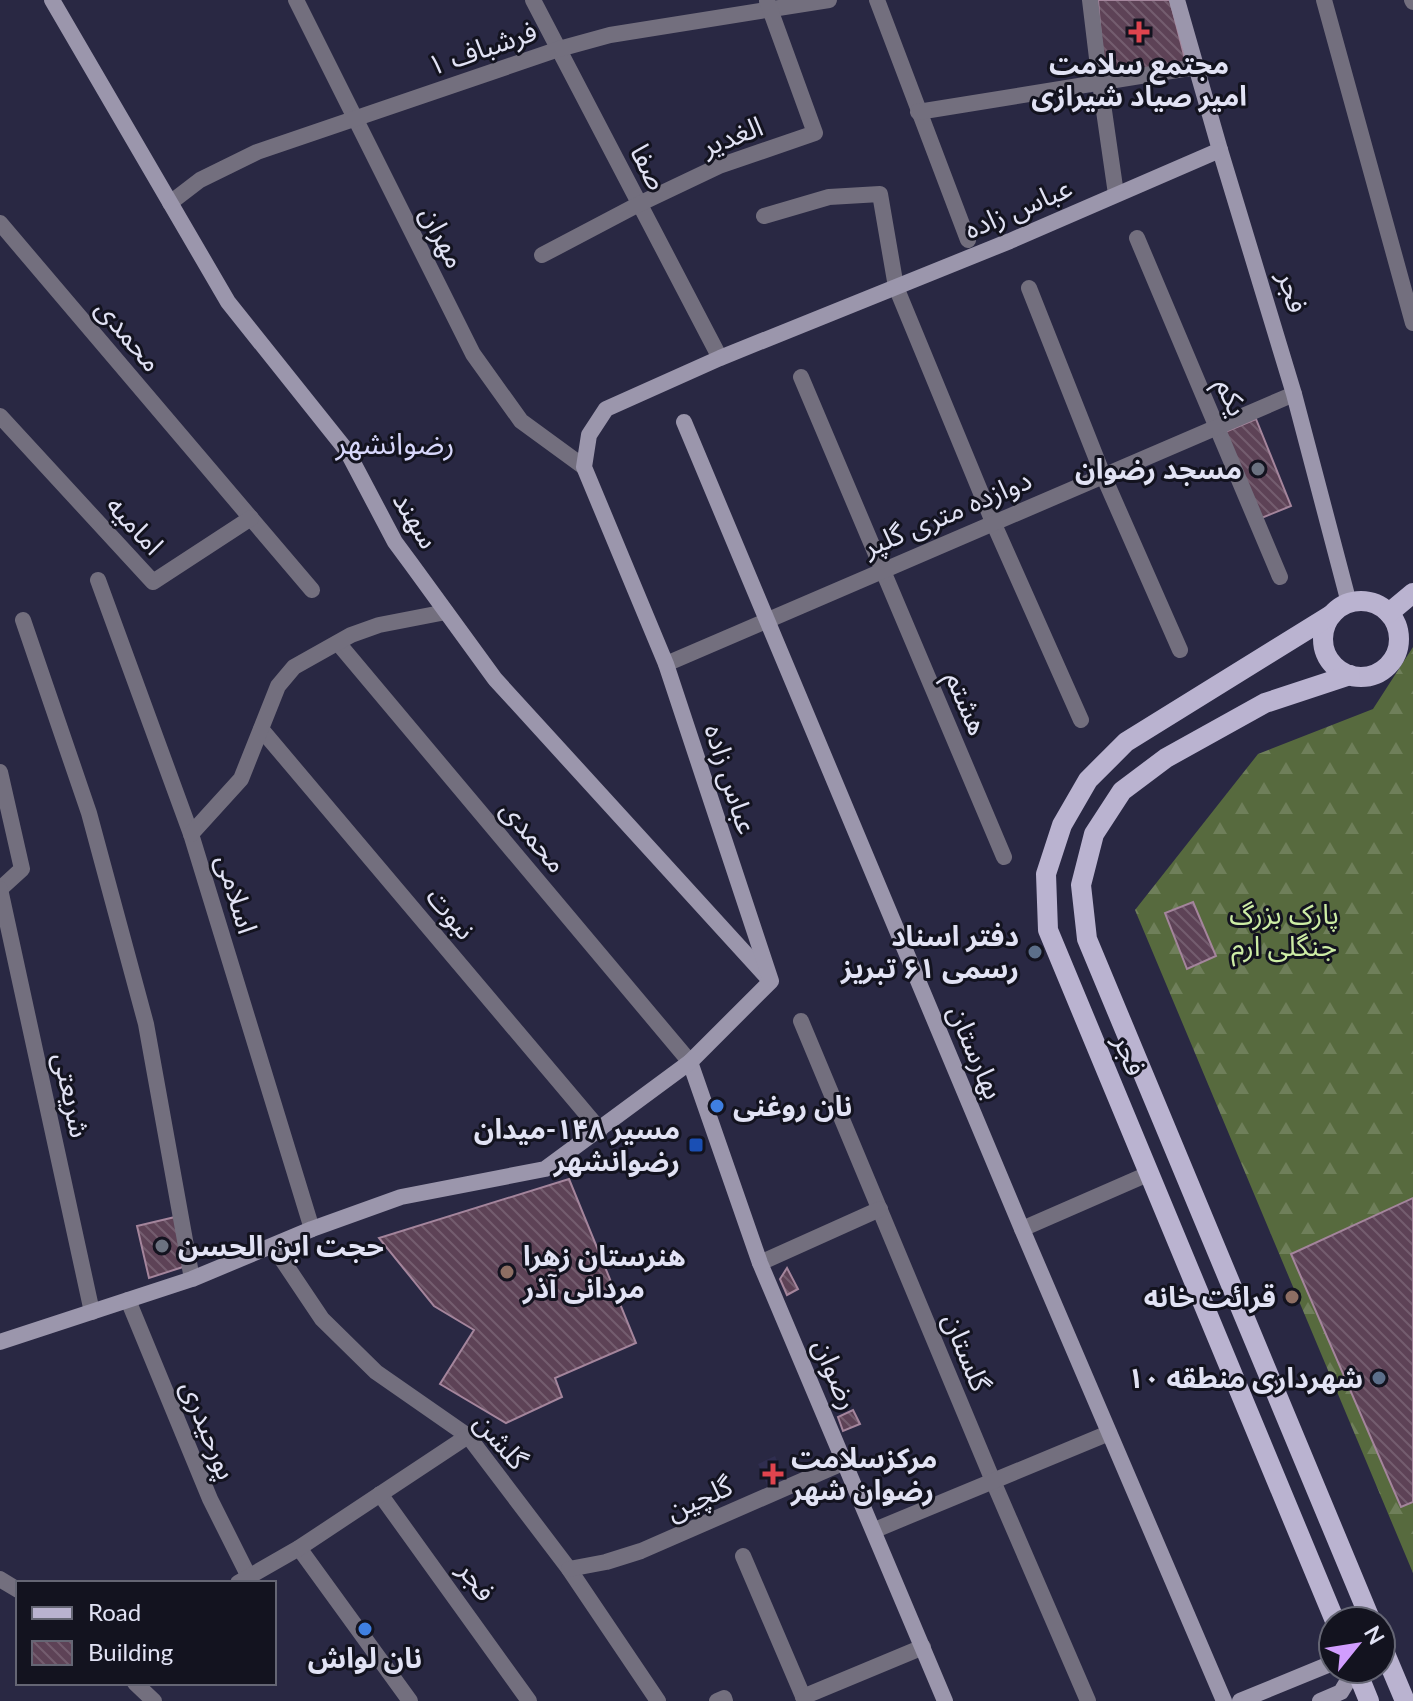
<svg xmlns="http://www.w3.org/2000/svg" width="1413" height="1701" viewBox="0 0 1413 1701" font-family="Lato,'Noto Sans Arabic',sans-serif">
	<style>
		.built { fill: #302e50 }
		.forest { fill: url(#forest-firs) }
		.building { fill: url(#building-back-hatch); stroke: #a4859c; stroke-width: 2 }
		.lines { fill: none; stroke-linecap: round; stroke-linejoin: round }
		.street { stroke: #736f7e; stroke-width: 16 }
		.secondary { stroke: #9b96ac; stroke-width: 16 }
		.primary { stroke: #bab3d0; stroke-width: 20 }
		.health-dot { fill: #e0444e; stroke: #13131f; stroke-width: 3 }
		.worship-dot { fill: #6b7280; stroke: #13131f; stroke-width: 3 }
		.service-dot { fill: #5c6f8a; stroke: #13131f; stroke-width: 3 }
		.shop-dot { fill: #3f7fe0; stroke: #13131f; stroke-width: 3 }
		.transit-dot { fill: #1a4fb4; stroke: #13131f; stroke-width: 3 }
		.education-dot { fill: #8d6e63; stroke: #13131f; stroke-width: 3 }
		.labels { text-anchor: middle; stroke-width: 6; stroke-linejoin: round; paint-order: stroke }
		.street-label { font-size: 28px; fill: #e1e2f4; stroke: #13131f }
		.poi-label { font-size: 28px; font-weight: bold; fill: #e1e2f4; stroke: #13131f; text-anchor: end }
		.park-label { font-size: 28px; fill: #cdeda5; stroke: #13131f }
		.neighbourhood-label { font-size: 30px; fill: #d7d7fb; stroke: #13131f }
	</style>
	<defs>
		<pattern id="forest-firs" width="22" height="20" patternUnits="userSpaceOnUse" patternTransform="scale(2)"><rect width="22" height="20" fill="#576a3e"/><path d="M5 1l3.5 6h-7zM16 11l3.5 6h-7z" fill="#6f7f5a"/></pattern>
		<pattern id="building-back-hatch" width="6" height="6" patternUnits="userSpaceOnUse" patternTransform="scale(2)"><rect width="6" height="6" fill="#5d4256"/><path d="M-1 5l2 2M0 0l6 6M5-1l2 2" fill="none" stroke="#745d6f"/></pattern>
	</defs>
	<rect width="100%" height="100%" fill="#292843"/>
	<polygon class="built" points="775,1456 787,1485 770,1492 758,1464"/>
	<polygon class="forest" points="1413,647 1413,1573 1135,910 1258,754 1373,709"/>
	<g class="building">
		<polygon points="1098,0 1170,0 1186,63 1104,75"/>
		<polygon points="1256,419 1291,506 1259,519 1225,432"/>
		<polygon points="1193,902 1216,956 1187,969 1165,913"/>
		<polygon points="569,1179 636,1343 555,1378 562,1397 506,1423 440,1384 474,1330 434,1306 379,1238"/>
		<polygon points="1413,1198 1413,1502 1401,1507 1291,1254"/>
		<polygon points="175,1217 186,1266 149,1278 137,1226"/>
		<polygon points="787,1268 798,1289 787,1295 780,1279"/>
		<polygon points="853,1410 860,1424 843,1431 838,1417"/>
	</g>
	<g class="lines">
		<g class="street">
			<polyline points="296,0 473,354 521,421 584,467"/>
			<polyline points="533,0 720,358"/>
			<polyline points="877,0 968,240"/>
			<polyline points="1090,0 1100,83 1116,194"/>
			<polyline points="1324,0 1413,323"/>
			<polyline points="1412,0 1413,2"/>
			<polyline points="918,112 1196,67"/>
			<polyline points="170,203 200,180 257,152 559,49 610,35 829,0"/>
			<polyline points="764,216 829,197 880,194 896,287 993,522 1081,720"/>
			<polyline points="0,223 312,590"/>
			<polyline points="1137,238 1280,577"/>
			<polyline points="542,255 639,204 719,166 815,133 767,1"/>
			<polyline points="1029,288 1103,475 1180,650"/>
			<polyline points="801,377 1004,857"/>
			<polyline points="0,416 153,582 251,518"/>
			<polyline points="98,580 191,834 312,1229"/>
			<polyline points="23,620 89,813 146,1024 192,1279"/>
			<polyline points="338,643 690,1062"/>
			<polyline points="666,664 1294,394"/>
			<polyline points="261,729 600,1130"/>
			<polyline points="0,772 22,869 0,889"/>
			<polyline points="191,834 241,779 278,686 294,667 351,635 379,625 446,612"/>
			<polyline points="0,889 92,1312"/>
			<polyline points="801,1021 993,1481 1088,1701"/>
			<polyline points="1022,1229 1148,1174"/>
			<polyline points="273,1246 322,1319 376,1372 468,1436 569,1569 658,1701"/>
			<polyline points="760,1263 880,1209"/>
			<polyline points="128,1300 210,1499 249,1577"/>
			<polyline points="380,1494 529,1701"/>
			<polyline points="875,1530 1109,1433"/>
			<polyline points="299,1548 410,1701"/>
			<polyline points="743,1556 805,1701"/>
			<polyline points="569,1569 606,1562 641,1551 845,1462"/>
			<polyline points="0,1579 18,1590"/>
			<polyline points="238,1583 299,1548 468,1436"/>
			<polyline points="135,1683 154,1701"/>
			<polyline points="803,1697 923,1647"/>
			<polyline points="717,1701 724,1698 725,1701"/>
		</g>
		<g class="secondary">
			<polyline points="52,0 228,302 347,451 395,542 412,565 495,679 766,976"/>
			<polyline points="1177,0 1220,150 1294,394 1349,603"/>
			<polyline points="684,422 1022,1229 1224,1701"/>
			<polyline points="690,1062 760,1263 945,1701"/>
			<polyline points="0,1342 192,1279 312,1229 401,1197 545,1169 690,1062 771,981 666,664 584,467 589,435 606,409 720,358 1010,241 1220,150"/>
			<polyline points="1240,1701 1330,1664 1333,1664"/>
			<polyline points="1320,1701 1341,1692 1355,1669"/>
		</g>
		<g class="primary">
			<circle cx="1361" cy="639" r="38"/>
			<polyline points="1389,613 1413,593"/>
			<polyline points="1331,615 1126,742 1088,780 1062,825 1046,874 1048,930 1335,1621"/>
			<polyline points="1350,675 1265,703 1166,758 1122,791 1094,834 1081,885 1087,939 1371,1621"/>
			<polyline points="1381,1644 1405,1701"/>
			<polyline points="1356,1669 1369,1701"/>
		</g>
	</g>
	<g class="health-dot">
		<path d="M1135 20h8v8h8v8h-8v8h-8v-8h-8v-8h8z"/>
		<path d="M769 1462h8v8h8v8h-8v8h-8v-8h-8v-8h8z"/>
	</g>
	<g class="worship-dot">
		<circle cx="1258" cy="469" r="8"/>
		<circle cx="162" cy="1246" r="8"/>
	</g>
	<g class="service-dot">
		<circle cx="1035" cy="952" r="8"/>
		<circle cx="1379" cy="1378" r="8"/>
	</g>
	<g class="shop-dot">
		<circle cx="717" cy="1106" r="8"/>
		<circle cx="365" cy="1629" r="8"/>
	</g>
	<rect class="transit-dot" x="688" y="1137" width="16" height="16" rx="4"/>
	<g class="education-dot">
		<circle cx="507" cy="1272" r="8"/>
		<circle cx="1292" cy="1297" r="8"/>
	</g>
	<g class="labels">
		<g class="street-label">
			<text transform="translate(482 48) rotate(-19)" y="10">فرشباف ۱</text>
			<text transform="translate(732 136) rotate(-21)" y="10">الغدیر</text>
			<text transform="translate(649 167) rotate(63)" y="10">صفا</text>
			<text transform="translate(1018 208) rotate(-23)" y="10">عباس زاده</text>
			<text transform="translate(443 237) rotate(63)" y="10">مهران</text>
			<text transform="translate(1293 292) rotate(73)" y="10">فجر</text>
			<text transform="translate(129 335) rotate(50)" y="10">محمدی</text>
			<text transform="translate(1232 397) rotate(67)" y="10">یکم</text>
			<text transform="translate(947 513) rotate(-23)" y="10">دوازده متری گلپر</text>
			<text transform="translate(416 520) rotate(59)" y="10">سهند</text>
			<text transform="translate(135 525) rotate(47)" y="10">امامیه</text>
			<text transform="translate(967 703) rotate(67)" y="10">هشتم</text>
			<text transform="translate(731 779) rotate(72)" y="10">عباس زاده</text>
			<text transform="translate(534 836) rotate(50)" y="10">محمدی</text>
			<text transform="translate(237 894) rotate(73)" y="10">اسلامی</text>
			<text transform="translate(451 913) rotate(50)" y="10">نبوت</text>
			<text transform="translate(976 1052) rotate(67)" y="10">بهارستان</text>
			<text transform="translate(1130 1055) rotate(68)" y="10">فجر</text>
			<text transform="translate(72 1095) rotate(78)" y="10">شریعتی</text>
			<text transform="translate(967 1352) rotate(68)" y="10">گلستان</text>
			<text transform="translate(836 1374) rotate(67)" y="10">رضوان</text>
			<text transform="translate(209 1430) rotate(68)" y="10">پورحیدری</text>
			<text transform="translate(501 1441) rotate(49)" y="10">گلشن</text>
			<text transform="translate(699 1498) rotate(-24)" y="10">گلچین</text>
			<text transform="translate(477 1581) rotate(54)" y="10">فجر</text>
		</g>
		<g class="poi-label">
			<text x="1139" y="74" text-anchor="middle">مجتمع سلامت<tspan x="1139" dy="32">امیر صیاد شیرازی</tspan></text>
			<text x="1242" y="479">مسجد رضوان</text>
			<text x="1019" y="946">دفتر اسناد<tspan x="1019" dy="32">رسمی ۶۱ تبریز</tspan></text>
			<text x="733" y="1116" text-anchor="start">نان روغنی</text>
			<text x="680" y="1139">مسیر ۱۴۸-میدان<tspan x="680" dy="32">رضوانشهر</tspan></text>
			<text x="178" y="1256" text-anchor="start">حجت ابن الحسن</text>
			<text x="523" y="1266" text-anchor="start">هنرستان زهرا<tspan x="523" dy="32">مردانی آذر</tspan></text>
			<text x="1276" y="1307">قرائت خانه</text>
			<text x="1363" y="1388">شهرداری منطقه ۱۰</text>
			<text x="791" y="1468" text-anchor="start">مرکزسلامت<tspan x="791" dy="32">رضوان شهر</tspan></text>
			<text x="365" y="1668" text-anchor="middle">نان لواش</text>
		</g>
		<g class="park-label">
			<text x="1284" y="924">پارک بزرگ<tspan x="1284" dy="32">جنگلی ارم</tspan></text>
		</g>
		<g class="neighbourhood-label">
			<text x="395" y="454">رضوانشهر</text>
		</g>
	</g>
	<rect x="16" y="1581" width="260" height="104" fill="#13131f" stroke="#656674" stroke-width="2"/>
	<rect x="32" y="1607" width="40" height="12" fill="#bab3d0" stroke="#656674" stroke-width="2"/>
	<text x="88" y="1621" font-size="24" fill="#e1e2f4">Road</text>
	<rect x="32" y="1641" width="40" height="24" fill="url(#building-back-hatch)" stroke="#656674" stroke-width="2"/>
	<text x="88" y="1661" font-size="24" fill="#e1e2f4">Building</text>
	<g transform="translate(1357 1645) rotate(60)"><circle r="38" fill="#13131f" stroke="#656674" stroke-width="2"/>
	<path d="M0-6L14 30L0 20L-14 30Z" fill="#d19dfe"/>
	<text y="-12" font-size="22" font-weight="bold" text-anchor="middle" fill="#e1e2f4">N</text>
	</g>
</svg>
